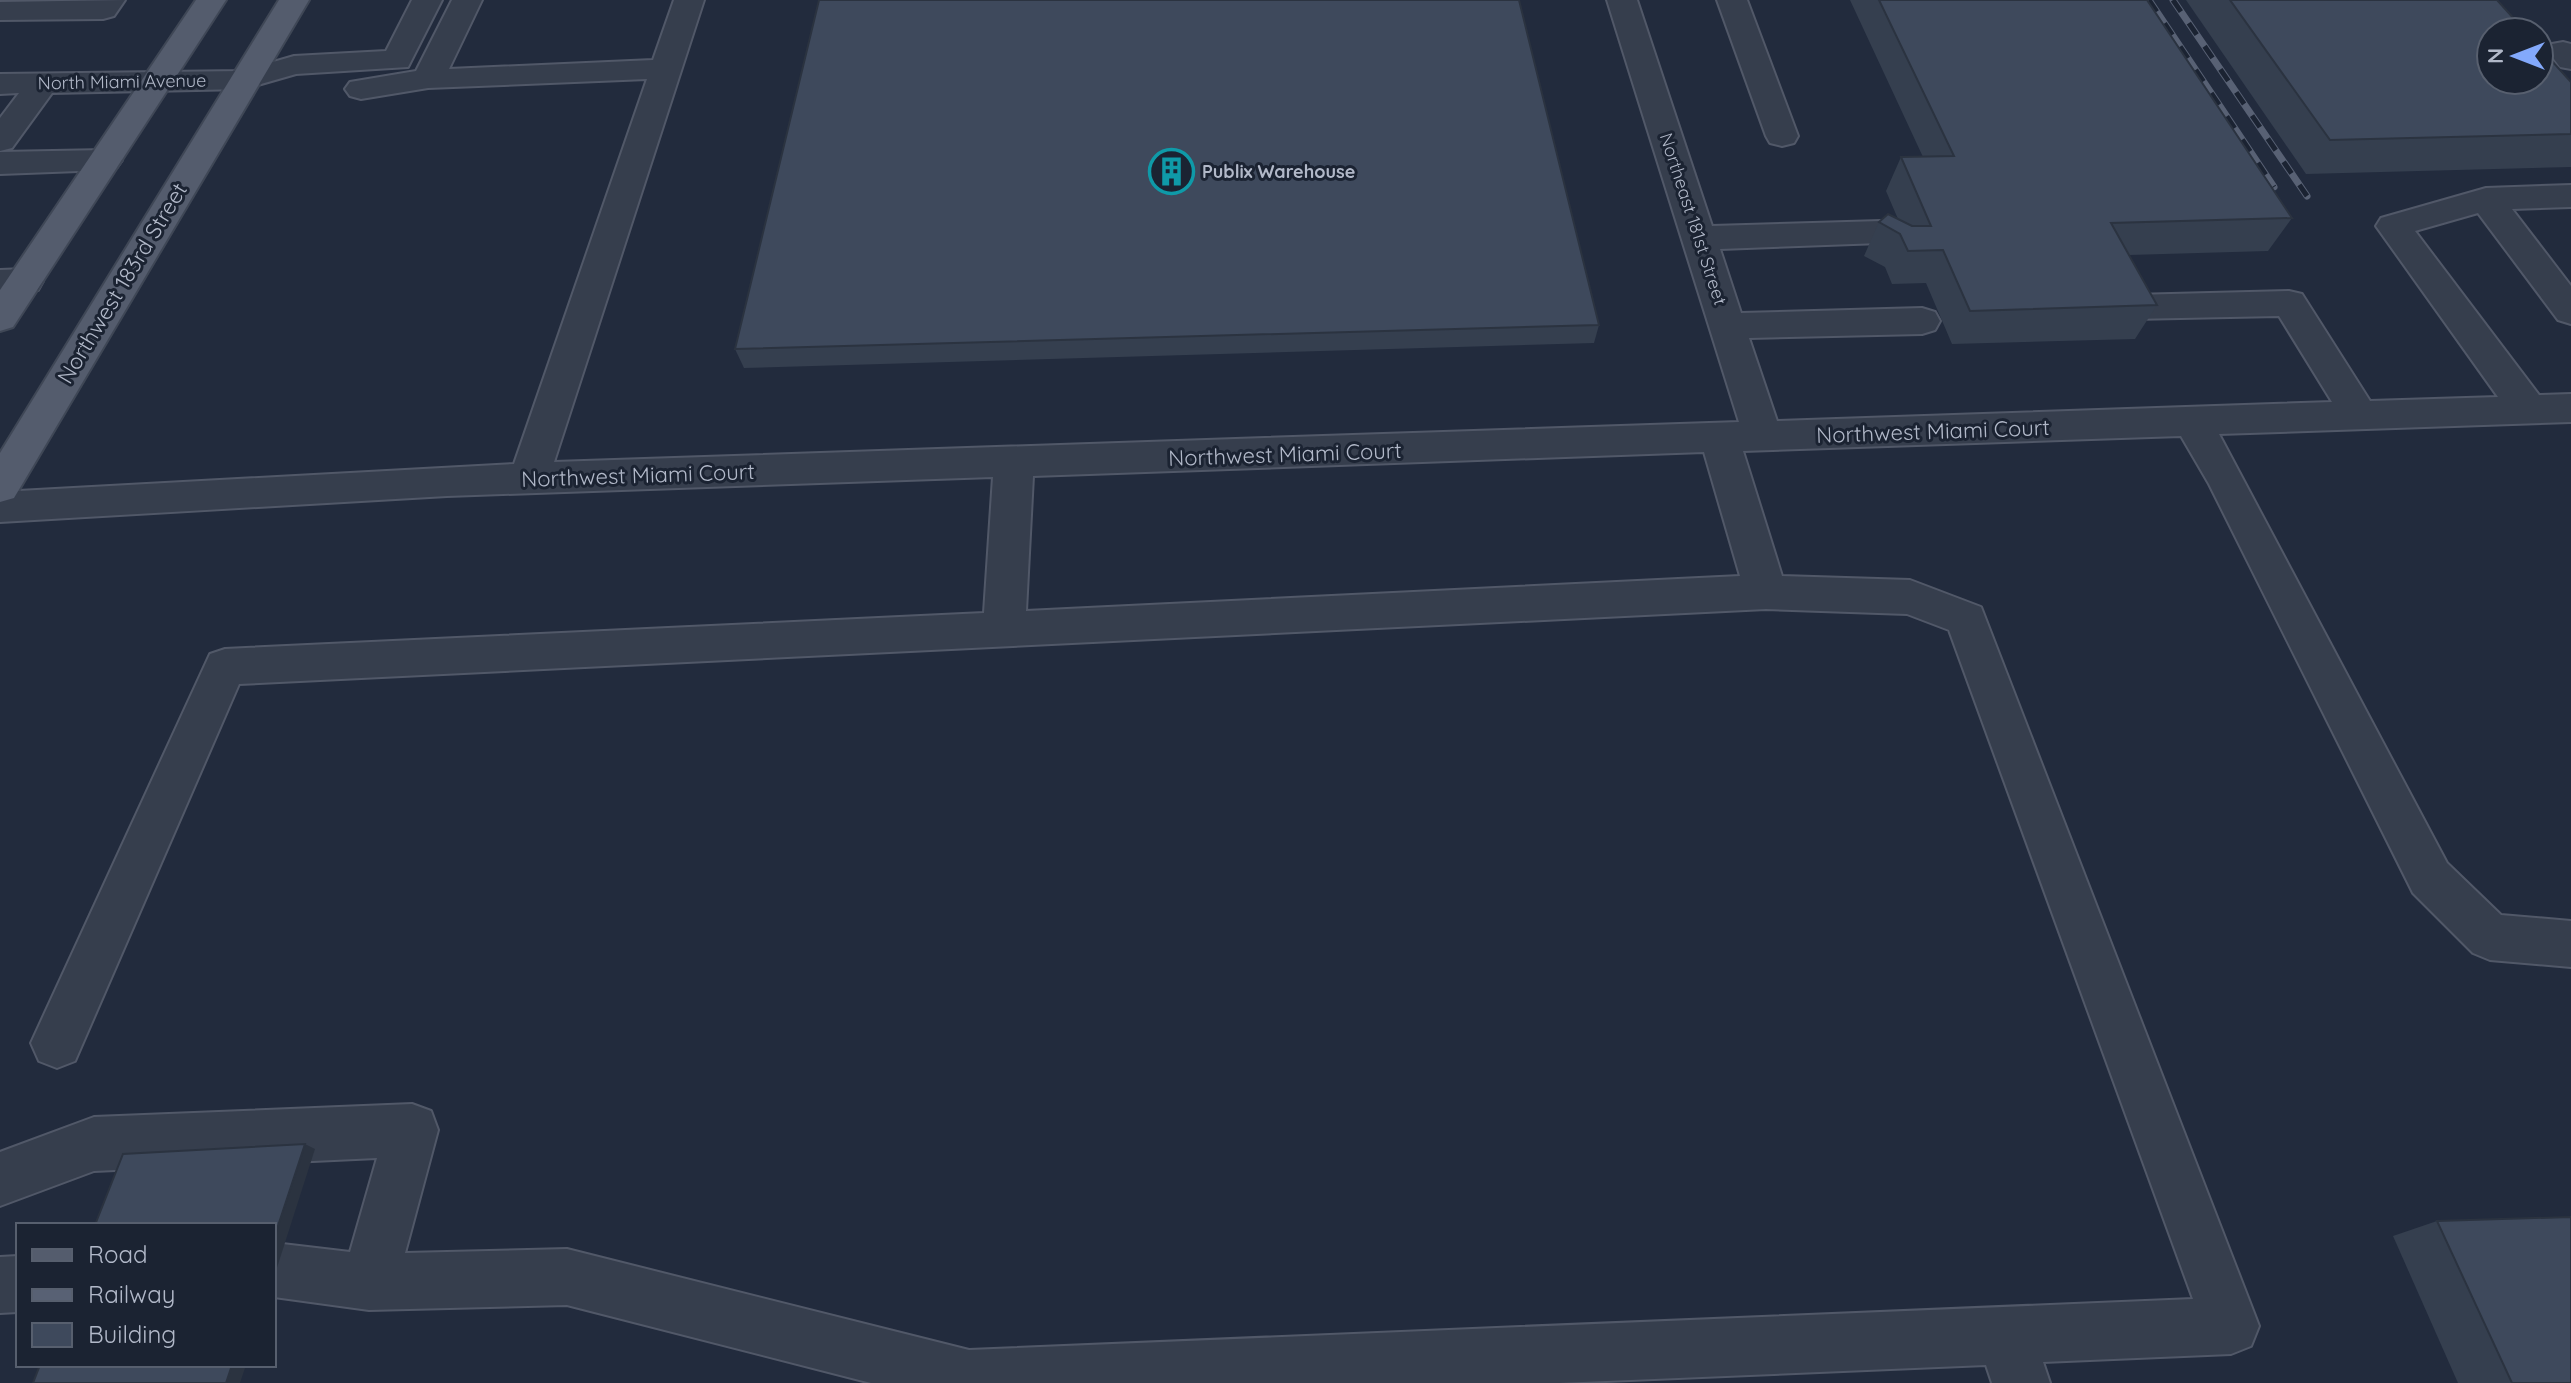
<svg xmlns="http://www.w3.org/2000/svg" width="2571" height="1383" viewBox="0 0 2571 1383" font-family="Quicksand,sans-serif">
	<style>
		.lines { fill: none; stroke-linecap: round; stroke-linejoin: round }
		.minor-casing { stroke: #515868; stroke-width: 4 }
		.major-casing { stroke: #3f4756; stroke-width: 4 }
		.minor { fill: #363e4d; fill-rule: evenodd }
		.major { fill: #545c6d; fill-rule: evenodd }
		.rail-casing { stroke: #586174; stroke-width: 7 }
		.rail { stroke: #1b2332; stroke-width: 5; stroke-dasharray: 14; stroke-linecap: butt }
		.wall { fill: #353f4f }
		.shaded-wall { fill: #2b3340 }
		.building { fill: #3e495c; stroke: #2b3340; stroke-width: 2 }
		.labels { text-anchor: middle; stroke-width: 6; stroke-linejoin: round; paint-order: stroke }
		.far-street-label { font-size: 18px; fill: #b1b8c8; stroke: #1b2332 }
		.far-poi-label { font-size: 18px; font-weight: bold; fill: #b1b8c8; stroke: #1b2332; text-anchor: start }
		.street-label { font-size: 22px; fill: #b1b8c8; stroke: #1b2332 }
	</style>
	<rect width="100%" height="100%" fill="#222b3d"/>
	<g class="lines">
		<defs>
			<g id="minor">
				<polygon points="125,0 114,16 103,19 0,20 0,2"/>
				<polygon points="412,0 442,0 408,67 296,74 244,89 52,93 12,148 0,151 0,118 19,93 0,94 0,74 242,71 294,56 386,51"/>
				<path d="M452,0h30l-33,69 204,-9 21,-60h30l-150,462 1185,-40 -132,-422h30l75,226 169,-5 12,3 5,8 -5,8 -12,3 -161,6 21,64 181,-5 13,4 5,9 -5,9 -13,4 -173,4 28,83 555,-19 -53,-86 -147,3 -13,-3 -5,-9 5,-9 13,-3 157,-4 13,3 68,107 128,-4 -122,-171 5,-8 105,-30 85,-3v22l-59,2 59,77v38l-13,-4 -80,-107 -63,18 124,164 32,-1v28l-352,12 228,429 54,52 70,6v46l-81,-7 -17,-7 -60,-60 -204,-409 -28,-48 -438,15 39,125 128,4 71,27 278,719 -8,20 -20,8 -188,8 7,21h-58l-6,-18 -427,18h-688l-304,-78 -198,5 -95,-13v-54l76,9 27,-94 -283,13 -94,35v-54l94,-35 318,-13 19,7 7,19 -33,123 162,-4 402,101 1224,-51 -244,-669 -42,-16 -141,-5 -1527,75 -164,377 -18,7 -18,-7 -8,-18 179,-389 15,-5 759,-36 9,-136 -546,19 -447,26v-30l514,-28 133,-385 -219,9 -67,11 -11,-3 -5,-7 5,-7 66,-11zM1704,452l36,124 -714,35 7,-135z"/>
				<polygon points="1717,0 1747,0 1798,136 1794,143 1782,146 1770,143 1766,136"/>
				<polygon points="2563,42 2571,44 2571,69 2560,67 2548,51 2552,44"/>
				<polygon points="105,150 117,153 122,160 117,167 105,170 0,174 0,152"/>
				<polygon points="25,269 38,272 43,281 38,290 0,294 0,270"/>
				<polygon points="18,1256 18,1312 0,1313 0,1257"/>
			</g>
			<g id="major">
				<polygon points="196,0 226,0 13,327 0,331 0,290"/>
				<polygon points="279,0 309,0 14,498 0,502 0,453"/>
			</g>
		</defs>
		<use href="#minor" class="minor-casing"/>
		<use href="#major" class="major-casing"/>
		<use href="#minor" class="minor"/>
		<use href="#major" class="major"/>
		<defs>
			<g id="rail">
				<polyline points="2149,0 2274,187"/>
				<polyline points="2173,0 2307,196"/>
			</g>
		</defs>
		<use href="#rail" class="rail-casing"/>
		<use href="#rail" class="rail"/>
	</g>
	<g class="wall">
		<polygon points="1850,0 2147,0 2292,218 2268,251 2129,255 2157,305 2135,339 1952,344 1926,283 1892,284 1885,267 1864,256 1879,222 1898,219 1886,191 1901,157 1923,157"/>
		<polygon points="2186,0 2497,0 2571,82 2571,167 2306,174"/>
		<polygon points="1599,325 1594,343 744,368 735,349"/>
		<polygon points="2437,1221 2571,1383 2458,1383 2393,1236"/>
	</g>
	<g class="shaded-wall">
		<polygon points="305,1144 315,1149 274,1277 274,1238"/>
		<polygon points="232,1365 246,1365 240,1383 226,1383"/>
	</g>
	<g class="building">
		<polygon points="819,0 1519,0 1599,325 735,349"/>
		<polygon points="1879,0 2147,0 2292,218 2111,223 2157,305 1970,311 1943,250 1908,251 1900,234 1879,222 1888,214 1912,226 1931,226 1901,157 1954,156"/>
		<polygon points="2230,0 2497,0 2526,32 2491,32 2491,80 2539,80 2539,47 2571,82 2571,134 2330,140"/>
		<polygon points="305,1144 274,1238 274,1225 95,1225 123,1154"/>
		<polygon points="2571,1217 2571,1383 2512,1383 2437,1221"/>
		<polygon points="40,1365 232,1365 226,1383 33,1383"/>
	</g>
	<defs>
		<symbol id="building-ring" viewBox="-11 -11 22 22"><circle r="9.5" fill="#1b2332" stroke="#0f9aa8" stroke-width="1.5"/><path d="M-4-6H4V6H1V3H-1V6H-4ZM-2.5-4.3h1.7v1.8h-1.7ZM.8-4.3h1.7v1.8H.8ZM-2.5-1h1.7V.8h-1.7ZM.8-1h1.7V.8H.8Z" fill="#0f9aa8"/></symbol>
	</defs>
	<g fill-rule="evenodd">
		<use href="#building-ring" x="1146" y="146" width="51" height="51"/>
	</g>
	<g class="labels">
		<g class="far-street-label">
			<text transform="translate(122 82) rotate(-1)" y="6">North Miami Avenue</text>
			<text transform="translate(1693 219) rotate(72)" y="6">Northeast 181st Street</text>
		</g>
		<g class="far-poi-label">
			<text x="1202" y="178">Publix Warehouse</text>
		</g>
		<g class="street-label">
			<text transform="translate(122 283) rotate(-59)" y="8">Northwest 183rd Street</text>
			<text transform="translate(1933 431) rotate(-2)" y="8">Northwest Miami Court</text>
			<text transform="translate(1285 454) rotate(-2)" y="8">Northwest Miami Court</text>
			<text transform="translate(638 475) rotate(-2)" y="8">Northwest Miami Court</text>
		</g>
	</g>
	<rect x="16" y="1223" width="260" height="144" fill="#1b2332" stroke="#575f6e" stroke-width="2"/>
	<rect x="32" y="1249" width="40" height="12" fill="#545c6d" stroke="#575f6e" stroke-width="2"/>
	<text x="88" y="1263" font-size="24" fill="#b1b8c8">Road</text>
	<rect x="32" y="1289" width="40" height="12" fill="#586174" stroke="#575f6e" stroke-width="2"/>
	<text x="88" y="1303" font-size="24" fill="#b1b8c8">Railway</text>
	<rect x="32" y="1323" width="40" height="24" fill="#3e495c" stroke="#575f6e" stroke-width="2"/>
	<text x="88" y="1343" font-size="24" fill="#b1b8c8">Building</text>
	<g transform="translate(2515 56) rotate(270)"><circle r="38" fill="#1b2332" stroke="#575f6e" stroke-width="2"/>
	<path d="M0-6L14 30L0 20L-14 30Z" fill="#83a9fc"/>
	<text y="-12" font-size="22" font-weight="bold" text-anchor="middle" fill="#b1b8c8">N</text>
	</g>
</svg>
